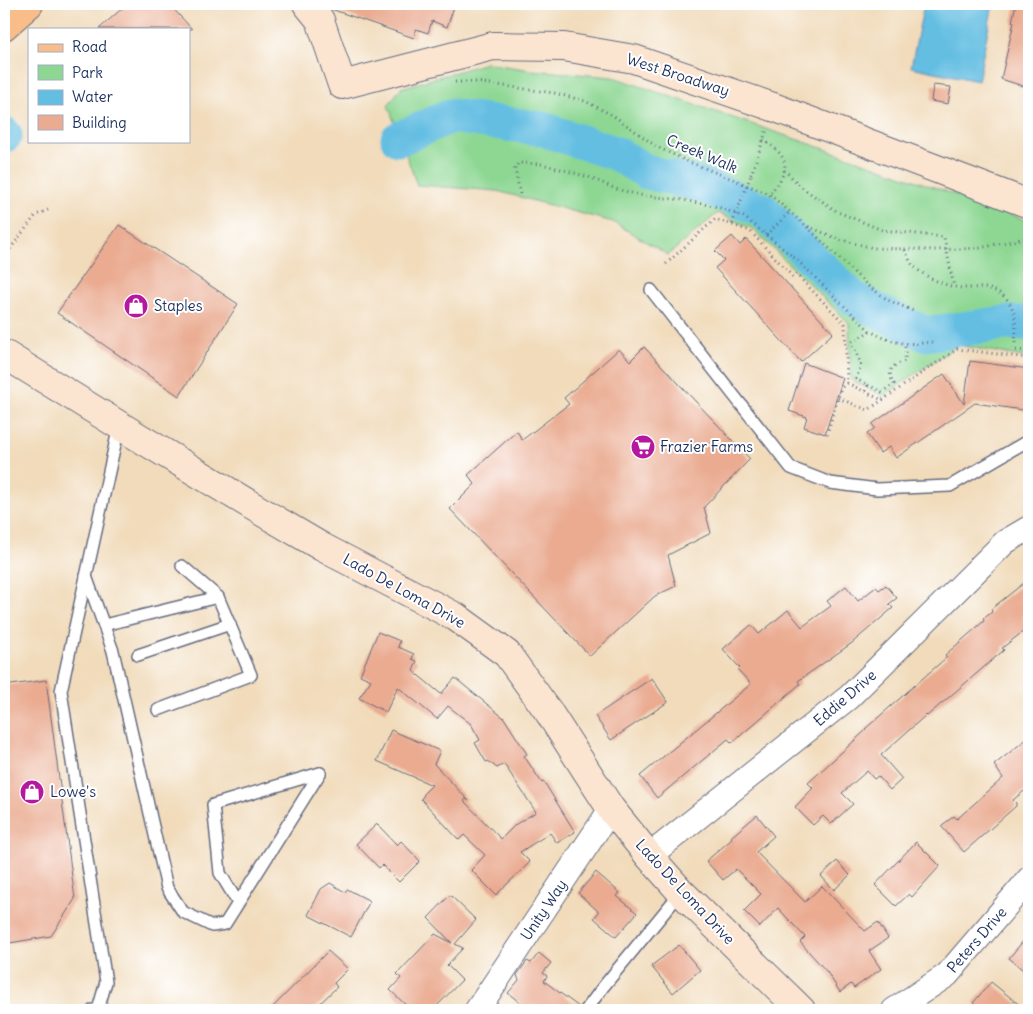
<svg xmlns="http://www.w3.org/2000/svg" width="1033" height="1014" viewBox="0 0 1033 1014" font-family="Delius,sans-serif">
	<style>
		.green { fill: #8dd793; stroke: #548378 }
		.water { fill: #64bee2; stroke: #4076a0 }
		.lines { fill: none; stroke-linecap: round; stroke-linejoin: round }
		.river { stroke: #64bee2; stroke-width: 35 }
		.building { fill: #eaab91 }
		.lane-casing { stroke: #666b7f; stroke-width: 14 }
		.street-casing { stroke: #666b7f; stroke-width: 26 }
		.secondary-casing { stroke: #666b7f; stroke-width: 30 }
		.primary-casing { stroke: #666b7f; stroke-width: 30 }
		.path { stroke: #666b7f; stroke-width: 3; stroke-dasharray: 1 4; stroke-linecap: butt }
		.lane { stroke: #fff; stroke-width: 11 }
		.street { stroke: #fff; stroke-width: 24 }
		.secondary { stroke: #fce5d0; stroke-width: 28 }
		.primary { stroke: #f8bd89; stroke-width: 28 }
		.path-bridge { stroke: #666b7f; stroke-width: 3; stroke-dasharray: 1 4; stroke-linecap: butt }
		.labels { text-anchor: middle; stroke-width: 4; stroke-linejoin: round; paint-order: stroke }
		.street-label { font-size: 15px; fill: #1b2f5e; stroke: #fff }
		.poi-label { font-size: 15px; fill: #1b2f5e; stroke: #fff; text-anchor: start }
	</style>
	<rect width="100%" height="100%" fill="#fff"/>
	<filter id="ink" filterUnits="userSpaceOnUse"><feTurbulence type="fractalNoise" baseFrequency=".02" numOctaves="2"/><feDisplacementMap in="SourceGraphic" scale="10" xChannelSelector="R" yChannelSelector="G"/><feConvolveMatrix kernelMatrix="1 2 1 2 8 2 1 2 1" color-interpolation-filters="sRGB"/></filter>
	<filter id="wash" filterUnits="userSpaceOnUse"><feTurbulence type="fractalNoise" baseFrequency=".0096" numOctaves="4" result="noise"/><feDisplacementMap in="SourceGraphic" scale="20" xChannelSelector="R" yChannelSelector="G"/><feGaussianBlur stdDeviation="1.12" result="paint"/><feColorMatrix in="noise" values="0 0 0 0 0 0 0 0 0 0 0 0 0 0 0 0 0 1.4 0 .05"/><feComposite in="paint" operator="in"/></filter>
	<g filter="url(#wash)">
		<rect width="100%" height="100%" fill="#f1dbbb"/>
		<polygon class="green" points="486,63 531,70 613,77 872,165 1029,221 1029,358 958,345 883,396 851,380 849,323 753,229 718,213 668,255 613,222 497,191 417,185 388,105 401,88"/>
		<polygon class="water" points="924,4 993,4 978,81 911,67"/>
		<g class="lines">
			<g class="river">
				<polyline points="4,134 5,135"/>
				<polyline points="398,139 451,116 543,129 617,154 647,172 705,186 762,210 854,299 925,334 1006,323 1029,323"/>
			</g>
		</g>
		<g id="blocks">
			<g class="building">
				<polygon points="127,4 169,4 192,29 99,29"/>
				<polygon points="327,4 455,4 447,27 432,21 428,33 416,29 414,38 331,9"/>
				<polygon points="1016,4 1029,4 1029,88 1001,79 1014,22 1012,22"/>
				<polygon points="933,85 951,87 948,104 931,101"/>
				<polygon points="119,225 238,304 179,396 57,313"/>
				<polygon points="732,236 740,245 746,239 833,333 801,362 715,268 724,260 715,251"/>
				<polygon points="644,347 750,459 704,507 711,533 668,555 676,586 655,596 590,656 450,509 475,484 468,475 517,431 522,440 569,404 564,398 619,349 630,361"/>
				<polygon points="970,361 1029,369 1029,411 975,403 896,458 889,447 880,453 867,434 875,428 872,424 944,374 964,404"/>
				<polygon points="804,363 843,378 825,434 804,427 807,417 789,411"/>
				<polygon points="1029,579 1029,627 1002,648 1004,650 927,716 926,715 881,755 902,779 890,790 878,776 874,779 867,771 842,793 853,804 831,824 823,816 813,825 795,807 813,788 808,783 866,730 865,729 947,657 945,655 984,621 983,619 992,612 991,609"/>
				<polygon points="886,585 897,598 889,604 893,608 852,643 798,681 800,684 732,743 728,739 657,798 640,776 751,684 738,670 740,668 723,649 751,625 759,634 788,610 802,627 831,606 827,601 846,586 858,601 876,587 879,590"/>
				<polygon points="378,632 400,641 398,647 414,654 412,659 417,661 413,671 441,694 455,678 504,718 527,754 524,756 542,783 544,782 575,832 557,843 550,833 520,852 530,862 496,895 471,870 485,855 464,835 459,840 421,799 424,795 423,794 432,785 377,761 391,730 440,751 434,764 469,801 466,799 464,801 501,839 516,824 536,812 504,764 497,768 488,761 486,762 475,743 480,740 471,724 448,706 437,719 398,687 386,712 359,698 371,680 360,675"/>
				<polygon points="652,678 668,702 611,740 595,716"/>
				<polygon points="46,680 75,899 51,936 4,944 4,686"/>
				<polygon points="1029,737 1029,787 1013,800 1016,803 1016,806 964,852 941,826 954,816 957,819 1003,778 994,765"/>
				<polygon points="757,815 774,836 756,852 805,902 822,886 865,931 878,922 888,938 869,951 881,969 854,988 851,984 840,992 827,972 800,942 805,937 778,908 760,927 744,911 761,894 736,869 723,880 706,861 732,839 731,837"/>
				<polygon points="377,824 397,845 401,841 420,861 399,882 382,865 379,868 356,844"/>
				<polygon points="916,842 940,866 912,897 909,894 896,906 875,885"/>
				<polygon points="837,861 850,875 834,890 821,876"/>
				<polygon points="596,872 620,893 617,896 637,913 616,937 594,918 599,912 578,893"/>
				<polygon points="330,883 345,892 347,889 370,901 351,937 308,915 321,889"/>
				<polygon points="450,895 476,920 455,944 463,948 447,965 462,980 433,1010 411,1010 390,990 401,978 397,974 435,934 452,943 428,918"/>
				<polygon points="1029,934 1029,975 1009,958"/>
				<polygon points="679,945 700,970 673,993 651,966"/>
				<polygon points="328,951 348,969 334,983 337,987 313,1010 270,1010"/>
				<polygon points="539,953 551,963 543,973 547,976 544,981 579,1007 579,1010 529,1010 508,993 519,980 517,975 527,961 531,963"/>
				<polygon points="991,982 1026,1010 982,1010 973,1003"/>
			</g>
		</g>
	</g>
	<g filter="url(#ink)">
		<use href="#blocks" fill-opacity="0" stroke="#666b7f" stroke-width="1"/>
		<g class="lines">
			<defs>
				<g id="lane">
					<polyline points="651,290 791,468 830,483 877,489 950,486 1029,440"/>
					<polyline points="86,576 113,651 167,888 183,912 212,926 225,924 320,773"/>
					<polyline points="104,625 218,597"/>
					<polyline points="138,655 230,624"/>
					<polyline points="158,710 251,675 218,597 182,566"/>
					<polyline points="238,903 220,873 213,805 320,773"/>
					<polyline points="93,1010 98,1010 106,982 61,691 119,426"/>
					<polyline points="586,1010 603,987 681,892"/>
				</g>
				<g id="street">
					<polyline points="649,856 849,697 1005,542 1029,528"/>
					<polyline points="477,1010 611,809"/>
					<polyline points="894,1010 947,975 1029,879"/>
				</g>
				<g id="secondary">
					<polyline points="307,4 320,20 342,85 493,46 564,47 634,59 776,108 1029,204"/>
					<polyline points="4,354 135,435 264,513 322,547 456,617 507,654 548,711 611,809 649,856 681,892 801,1010"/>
				</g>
				<polyline id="primary" points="4,26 29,4"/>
			</defs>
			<use href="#lane" class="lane-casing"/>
			<use href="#street" class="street-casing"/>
			<use href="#secondary" class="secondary-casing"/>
			<use href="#primary" class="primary-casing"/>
			<g class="path">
				<polyline points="455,82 476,82 554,93 585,101 614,116 657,147 687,161 769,194 805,225 838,239 873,248 936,250 980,248 1029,237"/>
				<path d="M763,140c28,17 28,30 6,54"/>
				<polyline points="784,170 804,189 838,212 882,230 944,237 954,287"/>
				<polyline points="751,175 767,129"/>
				<path d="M520,194l-5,-25 3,-6 24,1 47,13 27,12 23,6 44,5 35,7 26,10 52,42 74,72c26,14 35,14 63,11"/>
				<polyline points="807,227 868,286 888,300 916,312"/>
				<polyline points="766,235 790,212"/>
				<path d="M905,250c2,4 4,10 7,14 7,10 31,21 43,23 11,2 21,0 31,1 32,7 32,35 28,62l15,1"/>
				<polyline points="4,257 36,215 48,210"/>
				<polyline points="666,264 715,219 750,231 793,277 796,274 845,324 847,383 841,388 826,437"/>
				<polyline points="847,383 882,400"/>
				<path d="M868,385l14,7 12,-8c-8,-13 -2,-19 11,-23v-16"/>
				<polyline points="865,391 868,385 856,379 861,365 852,342 870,331"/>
				<polyline points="838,398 868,410 957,349 1029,358"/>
			</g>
			<use href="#lane" class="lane"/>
			<use href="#street" class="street"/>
			<use href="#secondary" class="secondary"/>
			<use href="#primary" class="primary"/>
			<polyline class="path-bridge" points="732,224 751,175"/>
		</g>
	</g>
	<defs>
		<symbol id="shop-disc" viewBox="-11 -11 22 22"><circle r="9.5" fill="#b5179e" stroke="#fff"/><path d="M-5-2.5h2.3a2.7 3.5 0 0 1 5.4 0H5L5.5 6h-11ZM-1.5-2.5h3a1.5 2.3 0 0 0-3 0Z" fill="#fff"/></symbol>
		<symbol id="supermarket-disc" viewBox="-11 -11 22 22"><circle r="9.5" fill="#b5179e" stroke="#fff"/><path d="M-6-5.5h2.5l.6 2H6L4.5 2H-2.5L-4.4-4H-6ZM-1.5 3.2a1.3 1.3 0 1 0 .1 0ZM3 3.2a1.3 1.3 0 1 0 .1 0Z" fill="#fff"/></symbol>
	</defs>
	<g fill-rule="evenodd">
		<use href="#shop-disc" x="122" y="292" width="28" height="28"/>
		<use href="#supermarket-disc" x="629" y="433" width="28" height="28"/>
		<use href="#shop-disc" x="18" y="778" width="28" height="28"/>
	</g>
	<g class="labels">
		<g class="street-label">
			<text transform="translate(678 75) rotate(18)" y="5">West Broadway</text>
			<text transform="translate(702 154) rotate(23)" y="5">Creek Walk</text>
			<text transform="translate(404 591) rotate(29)" y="5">Lado De Loma Drive</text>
			<text transform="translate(845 698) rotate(-41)" y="5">Eddie Drive</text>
			<text transform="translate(685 892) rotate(47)" y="5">Lado De Loma Drive</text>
			<text transform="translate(544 910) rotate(-56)" y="5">Unity Way</text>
			<text transform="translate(977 940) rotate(-49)" y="5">Peters Drive</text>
		</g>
		<g class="poi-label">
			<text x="154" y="311">Staples</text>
			<text x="660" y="452">Frazier Farms</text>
			<text x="50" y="797">Lowe's</text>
		</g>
	</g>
	<rect width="1033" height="1014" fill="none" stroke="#fff" stroke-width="20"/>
	<rect x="28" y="28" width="162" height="115" fill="#ffffff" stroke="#a4acbf"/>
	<rect x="38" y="44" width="25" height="8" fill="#f8bd89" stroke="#a4acbf"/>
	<text x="72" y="52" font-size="15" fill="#1b2f5e">Road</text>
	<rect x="38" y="65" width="25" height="15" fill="#8dd793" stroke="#a4acbf"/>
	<text x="72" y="78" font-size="15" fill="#1b2f5e">Park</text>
	<rect x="38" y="90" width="25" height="15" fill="#64bee2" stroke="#a4acbf"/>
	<text x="72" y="102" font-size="15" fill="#1b2f5e">Water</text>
	<rect x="38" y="115" width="25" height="15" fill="#eaab91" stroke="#a4acbf"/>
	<text x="72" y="128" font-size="15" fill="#1b2f5e">Building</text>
</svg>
